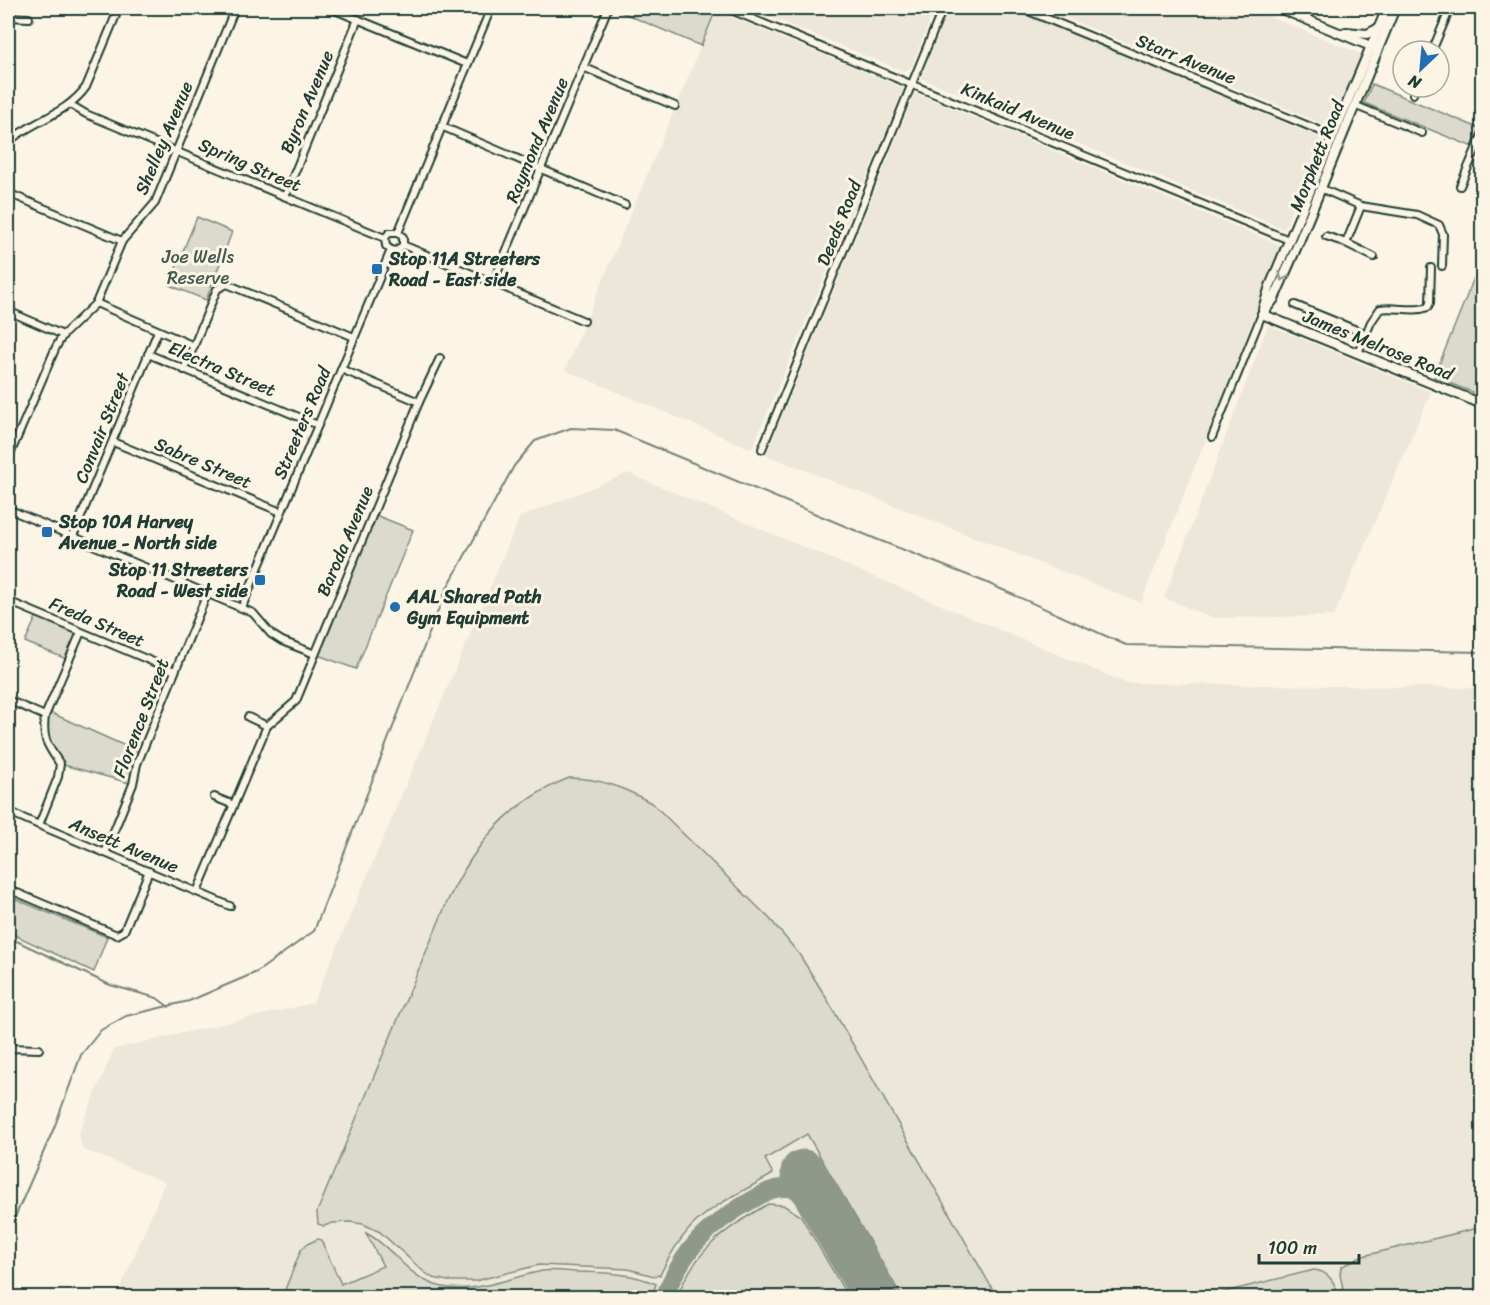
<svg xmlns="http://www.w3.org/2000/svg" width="1490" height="1305" viewBox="0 0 1490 1305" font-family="Sriracha,sans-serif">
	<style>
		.built { fill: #ece7d8 }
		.green { fill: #dcdacc; stroke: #7e8c80; stroke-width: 1.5 }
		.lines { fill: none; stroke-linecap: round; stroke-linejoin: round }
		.stream { stroke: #758479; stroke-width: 2 }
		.taxiway { stroke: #8e998c; stroke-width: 18 }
		.runway { stroke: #8e998c; stroke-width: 45 }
		.minor-casing { stroke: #1f3d34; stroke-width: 10 }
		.tertiary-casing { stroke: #1f3d34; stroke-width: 12 }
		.minor { stroke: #fcf5e5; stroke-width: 6 }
		.tertiary { stroke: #fcf5e5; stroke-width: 8 }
		.oneway { stroke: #8e998c }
		.poi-dot { fill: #1f6fb2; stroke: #fcf5e5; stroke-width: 2 }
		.labels { text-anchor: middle; stroke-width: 6; stroke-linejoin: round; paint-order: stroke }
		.street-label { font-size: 18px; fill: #1f3d34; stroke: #fcf5e5 }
		.park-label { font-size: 18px; fill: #455c52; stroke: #fcf5e5 }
		.poi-label { font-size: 18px; font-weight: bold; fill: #1f3d34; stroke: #fcf5e5; text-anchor: start }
	</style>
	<rect width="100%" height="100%" fill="#fcf5e5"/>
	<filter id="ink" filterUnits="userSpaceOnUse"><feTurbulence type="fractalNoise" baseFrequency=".0167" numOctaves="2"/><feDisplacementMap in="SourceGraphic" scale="12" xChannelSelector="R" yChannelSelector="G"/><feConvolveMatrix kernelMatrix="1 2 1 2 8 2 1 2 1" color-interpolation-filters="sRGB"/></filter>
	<g filter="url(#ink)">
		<g class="built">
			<polygon points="757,8 935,8 911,68 903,71 758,12 759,9"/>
			<polygon points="949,8 1009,8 1323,139 1284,229 921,78"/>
			<polygon points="1042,8 1248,8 1364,55 1331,127"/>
			<polygon points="716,11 904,88 752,449 565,370"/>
			<polygon points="915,93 1282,246 1141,603 766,455"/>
			<polygon points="1268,325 1431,392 1334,616 1212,618 1164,598"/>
			<polygon points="628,473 1126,683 1482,688 1482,1297 117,1297 165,1182 82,1149 79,1132 114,1049 313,1003 520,517"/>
		</g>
		<g class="green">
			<polygon points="616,8 705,8 715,12 701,46 616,10"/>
			<polygon points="1372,84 1481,129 1473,147 1364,103"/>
			<polygon points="197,217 232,232 206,300 169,285"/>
			<polygon points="1482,258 1482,396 1434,377"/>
			<polygon points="373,514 413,530 356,669 315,654"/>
			<polygon points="38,613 81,632 69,660 25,642"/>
			<polygon points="47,711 141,753 133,784 60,764 46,745"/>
			<path d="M569,778c32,0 56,10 84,26l117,115 29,35 28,45 170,298h-95l-95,-163 -42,25 8,15c-27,16 -60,30 -82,53 -13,14 -23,31 -31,48l-6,1 -26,-7 -89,-4 -64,16h-27l-15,-3 -9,-6 -44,-40 -17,-8 -13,-2 -17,1 -9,3 -6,-2 -1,-12 130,-310c28,-58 60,-99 122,-124z"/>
			<polygon points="8,896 107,937 94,972 8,932"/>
			<path d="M768,1204l15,1 18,11 47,81h-171c18,-47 48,-68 91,-93z"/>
			<polygon points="1482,1227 1482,1297 1345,1297 1340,1275 1341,1267 1359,1257"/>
			<path d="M366,1233c26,13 40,42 69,52 34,11 70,-6 103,-13 12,-3 25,-1 37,0 27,1 55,0 81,12l-5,14 -369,-1 19,-47 6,-6 11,-5 3,1 20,44 42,-18z"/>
			<path d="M1314,1270c16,2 21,13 25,27h-135z"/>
		</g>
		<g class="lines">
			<g class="stream">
				<polyline points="8,937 110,985 157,998 169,1007"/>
				<polyline points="8,1233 54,1128 81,1055 101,1030 126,1016 189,1001 257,972 314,931 446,590 514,466 535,441 571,428 614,430 876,539 985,582 1126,645 1482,652"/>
			</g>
			<path class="taxiway" d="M664,1298c18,-48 44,-73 88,-98 11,-6 21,-13 34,-12 15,0 26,10 37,19"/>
			<polyline class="runway" points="803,1172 876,1298"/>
			<defs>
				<g id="minor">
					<polyline points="330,8 467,64"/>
					<polyline points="726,8 1289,240"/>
					<polyline points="1021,8 1333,136"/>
					<polyline points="8,17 29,18"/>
					<polyline points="1432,51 1449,11 1453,8"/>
					<polyline points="583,67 675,106"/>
					<polyline points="1413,94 1416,87"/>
					<polyline points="71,105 86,114 385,238"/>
					<polyline points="1354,105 1422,133"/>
					<polyline points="441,126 625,205"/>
					<polyline points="8,129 14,137"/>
					<path d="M8,142c24,-21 59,-28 78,-55l33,-79"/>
					<polyline points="1460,186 1482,135"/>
					<polyline points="1320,188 1361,206 1417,215 1439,225 1443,234 1442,266"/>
					<polyline points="8,193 122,241"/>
					<polyline points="285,196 358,19"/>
					<polyline points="398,233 491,8"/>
					<polyline points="1326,236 1346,243 1374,257"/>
					<polyline points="1346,243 1361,206"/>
					<polyline points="403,245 584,321"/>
					<polyline points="391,250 386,246 385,238 389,233 398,233"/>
					<polyline points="391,250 397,251 403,245 403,237 398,233"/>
					<polyline points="493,283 608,8"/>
					<polyline points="96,303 194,346"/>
					<polyline points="1295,305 1366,334"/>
					<polyline points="8,311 63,335"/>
					<path d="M1358,353l13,-31 9,-13c15,-3 34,4 48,-2l2,-4 1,-35"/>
					<polyline points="148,354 318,425"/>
					<polyline points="341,369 419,402"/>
					<polyline points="184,370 217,289 227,284 354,337"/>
					<polyline points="1212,437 1262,314"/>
					<polyline points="113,442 281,512"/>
					<polyline points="762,449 943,8"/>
					<polyline points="8,459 56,347 63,335 96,303 122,241 155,203 235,8"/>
					<polyline points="8,509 253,613 271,634 282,641 315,654"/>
					<polyline points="73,536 158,331"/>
					<polyline points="8,601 175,671"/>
					<polyline points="242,607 391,250"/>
					<polyline points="8,700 45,716"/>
					<polyline points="248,717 267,726"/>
					<polyline points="214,797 234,805"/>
					<polyline points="8,808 16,815 39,825 230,906"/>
					<path d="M39,825l19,-48 2,-13c-13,-19 -18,-25 -15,-48l36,-84"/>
					<polyline points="105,853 133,784 137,764 207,594"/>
					<polyline points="8,889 117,935 124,931 149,871"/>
					<polyline points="197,892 264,733 267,726 296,701 419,402 440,358"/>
					<polyline points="8,1048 39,1049"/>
				</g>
				<g id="tertiary">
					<polyline points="1279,8 1373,47"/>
					<polyline points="1346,32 1367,34 1377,29"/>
					<polyline points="1263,309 1270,286 1387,8"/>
					<polyline points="1262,314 1274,299 1298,244 1395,8"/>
					<polyline points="1262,314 1482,404"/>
				</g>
			</defs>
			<use href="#minor" class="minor-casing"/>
			<use href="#tertiary" class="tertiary-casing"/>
			<use href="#minor" class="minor"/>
			<use href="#tertiary" class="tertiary"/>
		</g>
		<defs><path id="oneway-chevron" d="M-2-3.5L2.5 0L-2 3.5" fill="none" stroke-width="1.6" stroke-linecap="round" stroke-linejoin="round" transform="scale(1.5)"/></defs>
		<use class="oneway" href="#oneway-chevron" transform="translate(1283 277) rotate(114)"/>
	</g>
	<g class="poi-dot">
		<rect x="371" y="263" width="12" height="12" rx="3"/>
		<rect x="41" y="526" width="12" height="12" rx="3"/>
		<rect x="254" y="574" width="12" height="12" rx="3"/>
		<circle cx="395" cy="607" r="6"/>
	</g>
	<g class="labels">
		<g class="street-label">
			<text transform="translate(1186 59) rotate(22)" y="6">Starr Avenue</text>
			<text transform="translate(307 102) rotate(-67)" y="6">Byron Avenue</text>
			<text transform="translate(1018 111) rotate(23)" y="6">Kinkaid Avenue</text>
			<text transform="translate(164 138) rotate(-67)" y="6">Shelley Avenue</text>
			<text transform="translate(537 140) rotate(-67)" y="6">Raymond Avenue</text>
			<text transform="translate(1317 156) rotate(-68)" y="6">Morphett Road</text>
			<text transform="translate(250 165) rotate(23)" y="6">Spring Street</text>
			<text transform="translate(839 223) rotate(-68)" y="6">Deeds Road</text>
			<text transform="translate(1378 345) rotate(22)" y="6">James Melrose Road</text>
			<text transform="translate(222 369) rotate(23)" y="6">Electra Street</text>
			<text transform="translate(302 423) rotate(-67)" y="6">Streeters Road</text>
			<text transform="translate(102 428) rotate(-68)" y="6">Convair Street</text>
			<text transform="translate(203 463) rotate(23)" y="6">Sabre Street</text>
			<text transform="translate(345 541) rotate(-67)" y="6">Baroda Avenue</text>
			<text transform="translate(97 622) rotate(23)" y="6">Freda Street</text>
			<text transform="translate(141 718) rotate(-69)" y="6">Florence Street</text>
			<text transform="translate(124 845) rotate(23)" y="6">Ansett Avenue</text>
		</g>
		<g class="park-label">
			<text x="198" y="263">Joe Wells<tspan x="198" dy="21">Reserve</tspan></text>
		</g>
		<g class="poi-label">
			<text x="389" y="265">Stop 11A Streeters<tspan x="389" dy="21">Road - East side</tspan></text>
			<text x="59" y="528">Stop 10A Harvey<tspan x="59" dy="21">Avenue - North side</tspan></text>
			<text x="248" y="576" text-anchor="end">Stop 11 Streeters<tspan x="248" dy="21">Road - West side</tspan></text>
			<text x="407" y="603">AAL Shared Path<tspan x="407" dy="21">Gym Equipment</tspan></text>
		</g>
	</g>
	<rect width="1490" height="1305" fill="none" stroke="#fcf5e5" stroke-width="30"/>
	<rect x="15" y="15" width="1460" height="1275" fill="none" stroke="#1f3d34" stroke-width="2" filter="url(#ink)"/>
	<g transform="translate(1421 69) rotate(206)"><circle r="28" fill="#fcf5e5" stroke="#a4ab9e" stroke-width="1.5"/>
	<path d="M0-4.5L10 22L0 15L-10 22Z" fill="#1f6fb2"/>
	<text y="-9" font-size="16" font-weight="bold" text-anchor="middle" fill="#1f3d34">N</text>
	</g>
	<path d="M1259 1254v9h100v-9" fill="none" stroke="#1f3d34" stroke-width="3"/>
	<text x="1268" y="1254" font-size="18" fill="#1f3d34" stroke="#fcf5e5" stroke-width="4.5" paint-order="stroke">100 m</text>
</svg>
